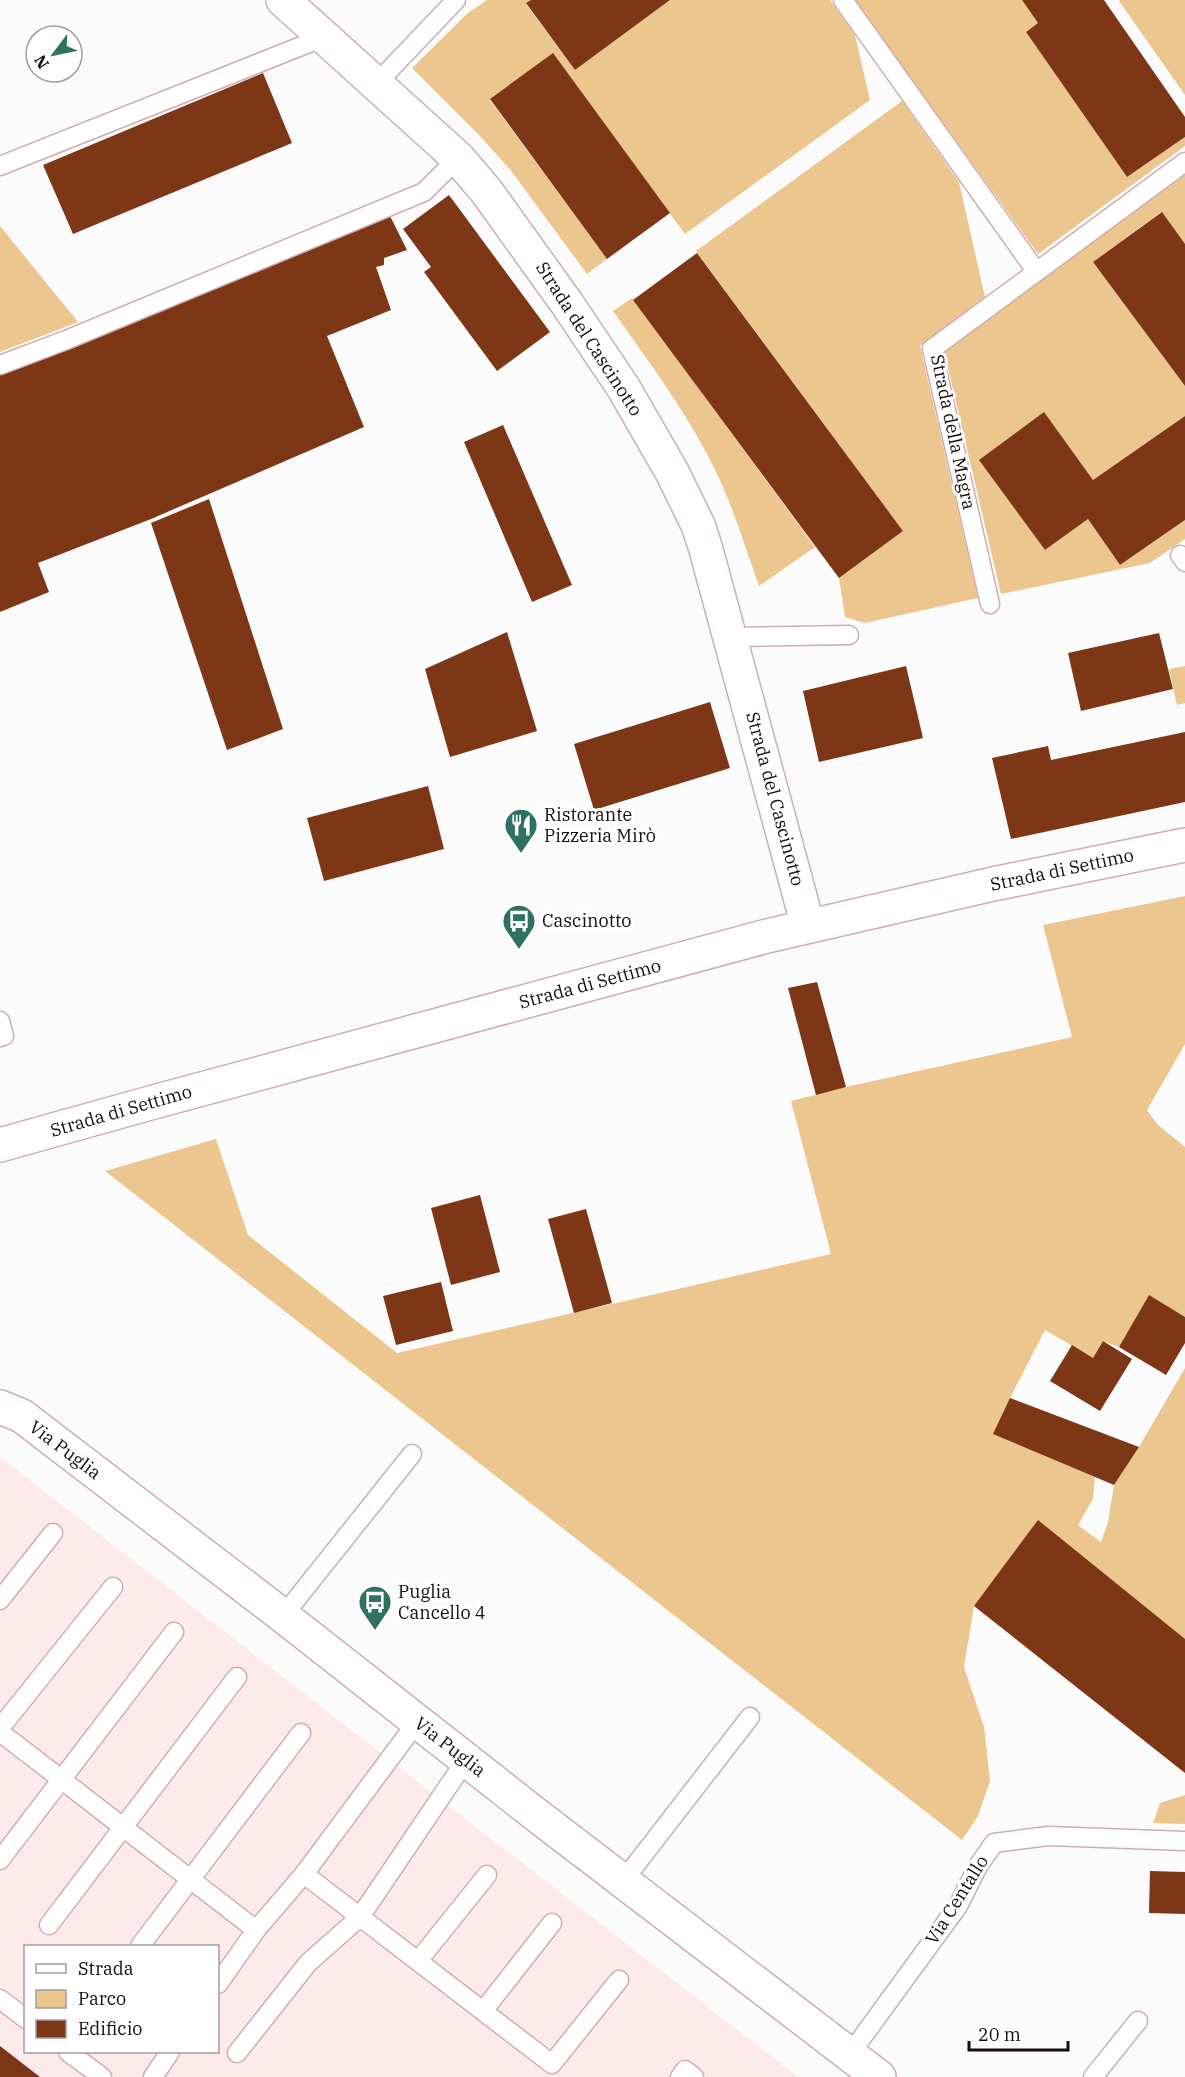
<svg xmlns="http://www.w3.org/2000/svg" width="1185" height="2077" viewBox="0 0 1185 2077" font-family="'IBM Plex Serif',serif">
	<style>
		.built { fill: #fdebec; fill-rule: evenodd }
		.green { fill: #ecc68f }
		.building { fill: #7e3716 }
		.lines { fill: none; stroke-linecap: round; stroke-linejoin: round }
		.service-casing { stroke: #cfadb1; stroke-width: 21 }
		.minor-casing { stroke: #cfadb1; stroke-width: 36 }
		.primary-casing { stroke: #cfadb1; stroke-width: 36 }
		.service { stroke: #fff; stroke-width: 18 }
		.minor { stroke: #fff; stroke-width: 33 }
		.primary { stroke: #fff; stroke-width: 33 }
		.labels { text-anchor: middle; stroke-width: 6; stroke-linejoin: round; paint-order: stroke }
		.street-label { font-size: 18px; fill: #160b0d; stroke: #fff }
		.poi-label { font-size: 18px; fill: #160b0d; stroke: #fff; text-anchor: start }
	</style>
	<rect width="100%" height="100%" fill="#fbfbfb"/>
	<path class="built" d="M0,1457l414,322 384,298h-798zM26,1946h192v106h-192z"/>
	<g class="green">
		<polygon points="487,0 531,0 526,4 575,70 670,0 830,0 855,35 870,100 685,234 552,54 490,100 607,259 587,274 512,172 480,136 412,68 468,13"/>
		<polygon points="854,0 1022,0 1038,23 1026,32 1127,177 1185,137 1185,146 1038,254"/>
		<polygon points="1120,0 1185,0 1185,95 1119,1"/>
		<polygon points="902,101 959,182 985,297 920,346 978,598 865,623 845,617 839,578 903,531 696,251"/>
		<polygon points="1185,174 1185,244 1161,212 1093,262 1185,386 1185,416 1093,480 1044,413 980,460 1045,550 1088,519 1120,565 1185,520 1185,539 1150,563 1001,594 944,351"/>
		<polygon points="0,226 78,322 0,352"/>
		<path d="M632,298l183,249 -56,39c-13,-36 -24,-73 -40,-108 -28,-60 -68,-113 -106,-167z"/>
		<polygon points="1185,666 1185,703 1177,705 1169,669"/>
		<polygon points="1185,896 1185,1044 1147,1110 1157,1124 1185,1147 1185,1317 1149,1296 1119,1347 1103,1341 1093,1358 1045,1330 1010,1398 994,1434 1095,1477 1093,1499 1078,1525 1101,1542 1108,1522 1114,1485 1139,1447 1185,1368 1185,1639 974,1606 964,1667 984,1727 990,1781 978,1816 962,1840 105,1171 216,1139 248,1235 397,1353 831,1254 791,1101 846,1087 1072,1037 1043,925"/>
		<polygon points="1185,1795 1185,1824 1153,1823 1160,1803"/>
	</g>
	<g class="building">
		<polygon points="531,0 670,0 575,70 526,3"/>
		<polygon points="1022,0 1104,0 1185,117 1185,137 1127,177 1026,32 1038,23"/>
		<polygon points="553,53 670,213 607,259 490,99"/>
		<polygon points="263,73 292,143 73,234 43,165"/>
		<polygon points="449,195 550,332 497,371 424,272 431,267 403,229"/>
		<polygon points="1162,212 1185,244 1185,386 1093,262"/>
		<polygon points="390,216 407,250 384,258 384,265 376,267 391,310 327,336 364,427 151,519 38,563 49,592 0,612 0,372"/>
		<polygon points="697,253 903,531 839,578 633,300"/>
		<polygon points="1044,412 1093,480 1185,416 1185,520 1120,565 1088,519 1045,550 979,460"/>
		<polygon points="503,425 572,585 532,602 464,442"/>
		<polygon points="209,499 283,729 227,750 151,523"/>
		<polygon points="507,632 537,731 450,757 425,669"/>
		<polygon points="1159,633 1173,689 1081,711 1068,653"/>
		<polygon points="906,666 923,738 819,762 803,691"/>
		<polygon points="710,702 730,768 594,810 574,744"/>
		<polygon points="1185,732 1185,802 1011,839 992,758 1048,746 1051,760"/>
		<polygon points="428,786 444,849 324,881 307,818"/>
		<polygon points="817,982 846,1087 816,1095 788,988"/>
		<polygon points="480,1195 500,1272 451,1285 431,1208"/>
		<polygon points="586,1209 612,1303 574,1313 548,1219"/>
		<polygon points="441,1282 453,1331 396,1345 383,1296"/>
		<polygon points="1149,1295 1185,1317 1185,1343 1166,1375 1119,1347"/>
		<polygon points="1103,1341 1132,1359 1100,1411 1050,1381 1072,1345 1093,1358"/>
		<polygon points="1010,1398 1139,1447 1114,1485 993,1434"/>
		<polygon points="1038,1520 1185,1639 1185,1773 974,1606"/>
		<polygon points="1150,1871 1185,1872 1185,1914 1149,1913"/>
		<polygon points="0,2046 40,2077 0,2077"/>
	</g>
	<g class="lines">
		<defs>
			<g id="service">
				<polyline points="843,0 1036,271"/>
				<polyline points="377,83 456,0"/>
				<polyline points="0,166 324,37"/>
				<polyline points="0,365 66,340 424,192 458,158"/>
				<polyline points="1180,555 1185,562"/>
				<polyline points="990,604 932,349 1185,162"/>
				<polyline points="732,637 849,635"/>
				<polyline points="0,1021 4,1036 0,1037"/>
				<polyline points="0,1600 53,1533"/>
				<polyline points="283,1616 412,1454"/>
				<polyline points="0,1728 113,1587"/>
				<polyline points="0,1732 256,1930"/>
				<polyline points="0,1860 174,1632"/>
				<polyline points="304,1874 552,2064 619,1980"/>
				<polyline points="623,1881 750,1717"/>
				<polyline points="49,1925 237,1677"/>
				<polyline points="140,1946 301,1733"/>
				<polyline points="418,1961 487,1875"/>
				<polyline points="218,1984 256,1930 304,1874 417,1722"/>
				<polyline points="0,1999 26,2019"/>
				<polyline points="483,2011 552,1923"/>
				<polyline points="68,2052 102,2077"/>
				<polyline points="237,2053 308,1963 360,1917 466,1760"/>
				<polyline points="850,2054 958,1906 978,1866 994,1843 1048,1836 1185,1841"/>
				<polyline points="153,2077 170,2052"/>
				<polyline points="680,2077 685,2070 694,2077"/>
				<polyline points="1093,2077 1138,2021"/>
			</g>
			<g id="minor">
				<polyline points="283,0 458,158 487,192 568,305 623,387 672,472 698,525 705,546 808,926"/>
				<polyline points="0,1407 22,1416 283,1616 539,1817 879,2077"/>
			</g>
			<polyline id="primary" points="0,1145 150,1103 763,937 993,884 1185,845"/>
		</defs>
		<use href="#service" class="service-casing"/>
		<use href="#minor" class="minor-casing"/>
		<use href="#primary" class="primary-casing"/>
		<use href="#service" class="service"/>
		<use href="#minor" class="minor"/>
		<use href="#primary" class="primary"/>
	</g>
	<defs>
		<symbol id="restaurant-pin" viewBox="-11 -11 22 30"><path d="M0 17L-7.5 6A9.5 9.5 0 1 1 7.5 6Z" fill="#307262" stroke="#fff"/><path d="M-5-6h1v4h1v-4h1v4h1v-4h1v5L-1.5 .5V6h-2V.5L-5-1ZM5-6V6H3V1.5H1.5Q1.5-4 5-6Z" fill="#fff"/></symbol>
		<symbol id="bus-pin" viewBox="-11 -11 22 30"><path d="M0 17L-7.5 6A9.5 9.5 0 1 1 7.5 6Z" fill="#307262" stroke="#fff"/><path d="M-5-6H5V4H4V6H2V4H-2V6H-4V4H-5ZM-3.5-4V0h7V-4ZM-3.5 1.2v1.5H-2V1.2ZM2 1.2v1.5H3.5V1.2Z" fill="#fff"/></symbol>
	</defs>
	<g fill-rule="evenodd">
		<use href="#restaurant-pin" x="502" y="806" width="38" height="52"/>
		<use href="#bus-pin" x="500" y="902" width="38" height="52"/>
		<use href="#bus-pin" x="356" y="1583" width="38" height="52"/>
	</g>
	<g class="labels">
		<g class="street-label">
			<text transform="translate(589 339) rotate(57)" y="6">Strada del Cascinotto</text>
			<text transform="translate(953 432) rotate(78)" y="6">Strada della Magra</text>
			<text transform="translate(775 799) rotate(75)" y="6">Strada del Cascinotto</text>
			<text transform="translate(1062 870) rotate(-12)" y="6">Strada di Settimo</text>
			<text transform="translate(590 984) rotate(-15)" y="6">Strada di Settimo</text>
			<text transform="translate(121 1111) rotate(-16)" y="6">Strada di Settimo</text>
			<text transform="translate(65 1450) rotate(37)" y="6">Via Puglia</text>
			<text transform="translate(450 1747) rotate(38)" y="6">Via Puglia</text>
			<text transform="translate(957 1900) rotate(-58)" y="6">Via Centallo</text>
		</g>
		<g class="poi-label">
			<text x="544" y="821">Ristorante<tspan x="544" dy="21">Pizzeria Mirò</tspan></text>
			<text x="542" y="927">Cascinotto</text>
			<text x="398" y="1598">Puglia<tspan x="398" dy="21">Cancello 4</tspan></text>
		</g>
	</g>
	<rect x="24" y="1945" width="195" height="108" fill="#ffffff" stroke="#a29d9e" stroke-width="1.5"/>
	<rect x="36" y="1964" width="30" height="9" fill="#ffffff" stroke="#a29d9e" stroke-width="1.5"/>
	<text x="78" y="1975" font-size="18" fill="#160b0d">Strada</text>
	<rect x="36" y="1990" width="30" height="18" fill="#ecc68f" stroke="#a29d9e" stroke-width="1.5"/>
	<text x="78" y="2005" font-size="18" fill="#160b0d">Parco</text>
	<rect x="36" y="2020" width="30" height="18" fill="#7e3716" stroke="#a29d9e" stroke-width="1.5"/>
	<text x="78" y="2035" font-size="18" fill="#160b0d">Edificio</text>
	<g transform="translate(54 54) rotate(238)"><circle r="28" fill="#ffffff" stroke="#a29d9e" stroke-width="1.5"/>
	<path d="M0-4.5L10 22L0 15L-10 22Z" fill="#307262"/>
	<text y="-9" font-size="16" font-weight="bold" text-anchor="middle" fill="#160b0d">N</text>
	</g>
	<path d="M969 2041v9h99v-9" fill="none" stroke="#160b0d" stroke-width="3"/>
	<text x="978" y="2041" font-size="18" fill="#160b0d" stroke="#ffffff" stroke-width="4.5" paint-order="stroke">20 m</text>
</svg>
